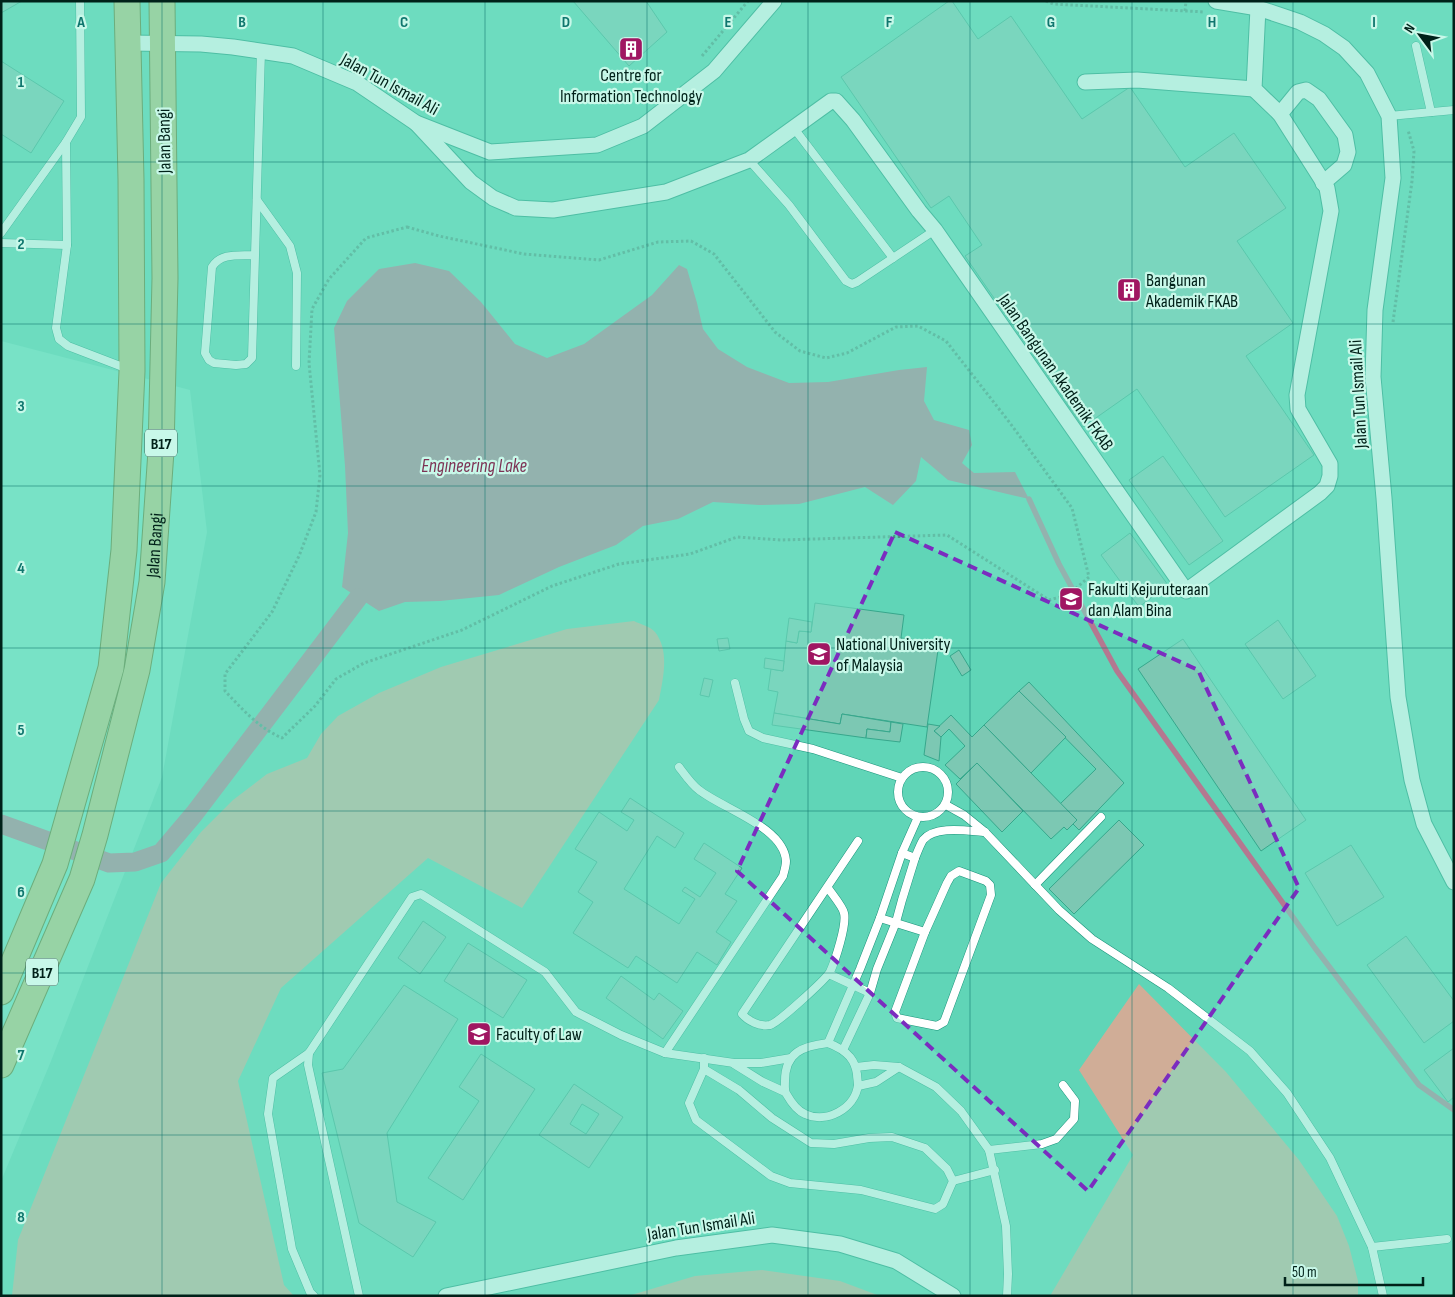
<svg xmlns="http://www.w3.org/2000/svg" width="1455" height="1297" viewBox="0 0 1455 1297" font-family="'Sofia Sans Condensed',sans-serif">
	<style>
		.built { fill: #60d5b7 }
		.green { fill: #d0ad97 }
		.water { fill: #b47890 }
		.lines { fill: none; stroke-linecap: round; stroke-linejoin: round }
		.stream { stroke: #b47890; stroke-width: 5.5 }
		.canal { stroke: #b47890; stroke-width: 19 }
		.building { fill: #7cc8b3; stroke: #37a78c; fill-rule: evenodd }
		.service-casing { stroke: #1b947b; stroke-width: 9 }
		.minor-casing { stroke: #1b947b; stroke-width: 17 }
		.primary-casing { stroke: #5d6e22; stroke-width: 27 }
		.path { stroke: #47937f; stroke-width: 3; stroke-dasharray: 2.5 2.5; stroke-linecap: butt }
		.service { stroke: #fff; stroke-width: 8 }
		.minor { stroke: #fff; stroke-width: 15 }
		.primary { stroke: #bcc17d; stroke-width: 25 }
		.marked { fill: none; stroke: #7b2cbf; stroke-width: 4; stroke-dasharray: 10 6; stroke-linejoin: round }
		.grid { fill: none; stroke: #0f766e; stroke-width: 1; stroke-opacity: 0.55 }
		.labels { text-anchor: middle; stroke-width: 4.5; stroke-linejoin: round; paint-order: stroke }
		.shield { fill: #c8f8e9; stroke: #3c6257; stroke-width: 1 }
		.shield-label { font-size: 16px; font-weight: bold; fill: #002119 }
		.poi-label { font-size: 18px; fill: #002119; stroke: #c8f8e9; text-anchor: start }
		.street-label { font-size: 18px; fill: #002119; stroke: #c8f8e9 }
		.water-label { font-size: 19px; font-style: italic; fill: #7d3254; stroke: #c8f8e9 }
		.grid-label { font-size: 16px; text-anchor: middle; font-weight: bold; fill: #0f766e; stroke: #c8f8e9; stroke-width: 4.5; stroke-linejoin: round; paint-order: stroke }
	</style>
	<rect width="100%" height="100%" fill="#78e2c6"/>
	<polygon class="built" points="1,1 1454,1 1454,1296 1,1296 1,1181 51,1061 162,777 207,532 190,390 1,341"/>
	<g class="green">
		<path d="M634,621c6,3 17,6 21,11 15,19 8,46 4,68l-137,208 -94,-50 -147,130 -43,93 46,204 10,11h-282l6,-56 143,-357 40,-51 32,-32 34,-26 40,-16 14,-24 17,-18 41,-23 62,-26 126,-38z"/>
		<polygon points="1139,984 1226,1072 1299,1160 1337,1216 1349,1246 1358,1281 1358,1296 1050,1296 1133,1155 1079,1070"/>
		<polygon points="762,1270 840,1281 880,1296 628,1296 695,1276"/>
	</g>
	<polygon class="water" points="415,263 449,271 481,302 515,344 547,358 584,344 652,295 679,265 687,269 697,303 703,329 718,349 747,367 789,383 828,382 899,370 927,367 924,401 934,420 969,430 972,445 962,463 974,473 1015,472 1029,499 948,480 921,457 916,481 893,505 865,487 799,504 759,505 713,502 678,519 643,526 616,545 559,567 499,595 440,601 405,602 379,611 342,587 348,533 345,466 334,328 347,301 379,269"/>
	<g class="lines">
		<polyline class="stream" points="1029,499 1059,564 1117,671 1315,948 1419,1085 1454,1110"/>
		<polyline class="canal" points="1,824 109,863 135,862 161,853 194,814 358,598"/>
	</g>
	<g class="building">
		<polygon points="1,1 22,1 1,13"/>
		<polygon points="573,1 646,1 667,32 629,66"/>
		<polygon points="949,1 952,1 978,39 1011,16 1082,119 1130,87 1185,167 1234,133 1286,208 1237,241 1293,323 1246,356 1314,455 1225,517 1137,389 1083,427 965,256 982,245 949,196 931,208 841,77"/>
		<polygon points="1,61 64,101 31,153 1,134"/>
		<polygon points="1163,456 1223,541 1189,565 1129,480"/>
		<polygon points="1130,533 1168,585 1139,607 1101,555"/>
		<polygon points="815,603 904,615 901,638 939,643 927,727 842,714 840,724 774,713 778,692 768,690 771,669 783,671 786,641 797,643 799,631 811,632"/>
		<polygon points="789,618 812,622 811,632 799,631 797,643 786,641"/>
		<polygon points="1278,620 1316,676 1283,699 1245,644"/>
		<polygon points="728,638 730,649 719,651 717,639"/>
		<polygon points="1183,639 1306,820 1261,851 1138,669"/>
		<polygon points="959,650 971,670 962,676 950,656"/>
		<polygon points="765,658 784,661 783,671 764,668"/>
		<polygon points="704,678 713,680 709,697 700,695"/>
		<polygon points="1029,682 1124,783 1079,830 1073,824 1077,820 1060,804 1096,769 1019,691"/>
		<polygon points="1019,691 1066,737 1031,773 984,725"/>
		<polygon points="774,713 840,724 842,714 891,722 890,732 867,729 866,738 772,725"/>
		<polygon points="951,715 972,737 984,725 1077,820 1067,830 1064,827 1051,839 977,763 960,779 945,765 965,746 949,729 941,737 934,731"/>
		<polygon points="891,722 903,724 900,742 866,738 867,729 890,732"/>
		<polygon points="928,724 940,726 934,731 941,737 939,761 924,755"/>
		<polygon points="977,763 1023,811 1002,832 956,784"/>
		<polygon points="630,798 684,833 675,848 657,836 624,889 679,924 695,899 682,891 685,887 700,897 716,873 694,859 704,843 742,868 725,894 737,901 716,932 731,942 717,965 697,952 677,983 636,956 628,968 573,933 593,902 578,892 597,862 575,849 599,812 627,831 634,820 621,812"/>
		<polygon points="1119,820 1144,845 1074,914 1049,889"/>
		<polygon points="1351,845 1384,897 1337,926 1305,873"/>
		<polygon points="423,921 446,937 420,974 398,958"/>
		<polygon points="1406,936 1454,1001 1454,1021 1424,1043 1367,965"/>
		<polygon points="468,943 527,980 503,1018 444,981"/>
		<polygon points="621,976 654,1000 659,993 683,1011 663,1039 606,998"/>
		<polygon points="404,985 458,1019 387,1133 397,1202 436,1222 413,1257 359,1223 322,1073 343,1069"/>
		<polygon points="1454,1048 1454,1097 1448,1102 1424,1070"/>
		<polygon points="481,1054 535,1089 463,1200 428,1178 479,1101 459,1087"/>
		<path d="M574,1084l49,33 -34,51 -50,-33zM582,1104l17,10 -13,20 -16,-10z"/>
	</g>
	<g class="lines">
		<defs>
			<g id="service">
				<polyline points="80,1 81,117 66,142 67,245 56,328 59,339 68,346 128,369"/>
				<polyline points="1416,46 1431,112"/>
				<polyline points="1389,116 1454,110"/>
				<polyline points="793,127 893,258"/>
				<polyline points="749,160 789,205 846,281 852,284 857,282 935,230"/>
				<polyline points="257,200 290,246 297,273 296,366"/>
				<polyline points="1,233 66,142"/>
				<polyline points="1,243 67,245"/>
				<path d="M255,255c-15,1 -34,-3 -43,12l-7,86 4,7 5,3 22,2 10,-1 6,-6 9,-307"/>
				<polyline points="735,683 744,719 749,731 763,738 813,749 902,778"/>
				<circle cx="923" cy="792" r="25"/>
				<polyline points="946,805 964,815 985,832 1059,910 1092,939 1168,988 1250,1051 1287,1093 1330,1158 1372,1247 1383,1296"/>
				<path d="M915,858c2,-5 5,-13 8,-18 12,-15 45,-9 62,-8"/>
				<polygon points="959,871 986,881 990,885 991,895 944,1022 937,1026 897,1018 895,1012 925,932 947,883 951,876"/>
				<polyline points="1035,885 1101,817"/>
				<path d="M828,888c4,6 15,19 16,25 3,12 -9,48 -14,59 -5,8 -52,51 -60,53 -10,2 -22,-4 -28,-11l116,-173"/>
				<polyline points="880,918 925,932"/>
				<polyline points="829,974 870,993"/>
				<polyline points="828,1043 860,969 880,918 902,853 918,817"/>
				<path d="M828,1043c8,3 16,7 22,14 4,5 6,10 7,17 0,4 1,8 1,11 -3,24 -32,39 -53,29 -7,-3 -14,-12 -18,-19 -3,-4 -2,-9 -2,-14 0,-29 18,-35 43,-38z"/>
				<polyline points="843,1050 870,993 877,969 896,922 902,900 915,858 902,853"/>
				<polyline points="309,1053 308,1065 359,1296"/>
				<path d="M665,1053l118,-177c1,-4 3,-10 3,-15 -2,-34 -63,-52 -87,-71 -7,-5 -14,-15 -20,-23"/>
				<polyline points="734,1064 763,1082 785,1092"/>
				<polyline points="856,1067 874,1065 899,1067 936,1087 961,1111 989,1150 1006,1226 1008,1274 1007,1296"/>
				<polyline points="704,1069 739,1090 772,1118 811,1143 834,1144 869,1138 892,1137 925,1148 947,1169 953,1181 943,1204 935,1209 861,1190 790,1183 771,1176 696,1120 689,1103 704,1069 704,1058"/>
				<polyline points="858,1086 876,1082 899,1067"/>
				<polyline points="989,1150 1042,1144 1056,1139 1074,1119 1075,1101 1063,1085"/>
				<polyline points="953,1181 995,1170"/>
				<polyline points="1372,1247 1447,1239"/>
				<polyline points="314,1296 310,1292 292,1249 268,1114 273,1078 309,1053 412,897 421,894 545,972 576,1012 621,1035 665,1053 734,1063 761,1063 791,1058"/>
			</g>
			<g id="minor">
				<polyline points="1216,1 1258,8 1300,22 1324,34 1344,48 1367,73 1389,116 1393,178 1375,310 1373,377 1384,498 1398,697 1412,780 1424,824 1454,882"/>
				<polyline points="129,43 201,44 233,47 293,56 357,83 416,123 490,152 597,145 643,126 714,71 774,1"/>
				<polyline points="1085,82 1137,80 1254,89"/>
				<polyline points="1280,114 1298,92 1306,90 1319,99 1345,135 1348,152 1344,165 1323,183"/>
				<polyline points="416,123 471,182 493,198 516,208 553,210 666,192 749,160 831,101 836,101 853,120 919,211 935,230 1186,591 1320,493 1327,486 1330,476 1330,464 1298,409 1297,395 1331,211 1327,188 1280,114 1254,89 1258,8"/>
				<polyline points="446,1296 676,1248 772,1235 840,1244 896,1261 953,1296"/>
			</g>
			<g id="primary">
				<polyline points="1,992 55,864 111,668 124,550 132,371 131,180 127,1"/>
				<path id="s1" d="M1,1065l81,-186 13,-44 42,-165 15,-88 9,-131 4,-173 -3,-277"/>
			</g>
		</defs>
		<use href="#service" class="service-casing"/>
		<use href="#minor" class="minor-casing"/>
		<use href="#primary" class="primary-casing"/>
		<g class="path">
			<polyline points="1046,1 1053,4 1205,12"/>
			<polyline points="1185,11 1186,1"/>
			<polyline points="702,56 748,1"/>
			<path d="M407,227l32,9 85,18 75,6 59,-18 33,-1 23,13 61,78 25,19 26,7 21,-5 49,-26 22,-1 28,15 64,82 62,85 17,69 -21,18 -19,5 -102,-65 -166,5 -44,-3 -47,17 -71,10 -67,22 -90,44 -98,33 -28,16 -21,27 -33,32c-23,-10 -40,-29 -57,-47v-17l47,-62 27,-56 17,-44 4,-37 -11,-112 3,-54 17,-30 37,-41z"/>
			<polyline points="1393,322 1412,181 1414,151 1408,130"/>
		</g>
		<use href="#service" class="service"/>
		<use href="#minor" class="minor"/>
		<use href="#primary" class="primary"/>
	</g>
	<path d="M0 0H1455V1297H0ZM895,532l303,138 101,218 -211,303 -351,-320z" fill="#78e2c6" fill-opacity=".55" fill-rule="evenodd"/>
	<path class="marked" d="M895,532l303,138 101,218 -211,303 -351,-320z"/>
	<path class="grid" d="M162,1v1295M323,1v1295M485,1v1295M647,1v1295M808,1v1295M970,1v1295M1132,1v1295M1293,1v1295M1,162h1453M1,324h1453M1,486h1453M1,648h1453M1,811h1453M1,973h1453M1,1135h1453"/>
	<defs>
		<symbol id="building-square" viewBox="-11 -11 22 22"><rect x="-9" y="-9" width="18" height="18" rx="4" fill="#a01662" stroke="#c8f8e9"/><path d="M-4-6H4V6H1V3H-1V6H-4ZM-2.5-4.3h1.7v1.8h-1.7ZM.8-4.3h1.7v1.8H.8ZM-2.5-1h1.7V.8h-1.7ZM.8-1h1.7V.8H.8Z" fill="#fff"/></symbol>
		<symbol id="university-square" viewBox="-11 -11 22 22"><rect x="-9" y="-9" width="18" height="18" rx="4" fill="#a01662" stroke="#c8f8e9"/><path d="M0-5L7-2L0 1L-7-2ZM-4 1L0 2.5L4 1V4Q0 6-4 4Z" fill="#fff"/></symbol>
	</defs>
	<g fill-rule="evenodd">
		<use href="#building-square" x="617" y="35" width="28" height="28"/>
		<use href="#building-square" x="1115" y="276" width="28" height="28"/>
		<use href="#university-square" x="1057" y="585" width="28" height="28"/>
		<use href="#university-square" x="805" y="640" width="28" height="28"/>
		<use href="#university-square" x="465" y="1020" width="28" height="28"/>
	</g>
	<g class="labels">
		<g class="shield">
			<rect x="145" y="429.5" width="32" height="27" rx="4"/>
			<rect x="26" y="958.5" width="32" height="27" rx="4"/>
		</g>
		<g class="shield-label">
			<text x="161" y="449">B17</text>
			<text x="42" y="978">B17</text>
		</g>
		<g class="poi-label">
			<text x="631" y="81" text-anchor="middle">Centre for<tspan x="631" dy="21">Information Technology</tspan></text>
			<text x="1146" y="286">Bangunan<tspan x="1146" dy="21">Akademik FKAB</tspan></text>
			<text x="1088" y="595">Fakulti Kejuruteraan<tspan x="1088" dy="21">dan Alam Bina</tspan></text>
			<text x="836" y="650">National University<tspan x="836" dy="21">of Malaysia</tspan></text>
			<text x="496" y="1040">Faculty of Law</text>
		</g>
		<g class="street-label">
			<text transform="translate(390 84) rotate(29)" y="6">Jalan Tun Ismail Ali</text>
			<text transform="translate(164 141) rotate(-91)" y="6">Jalan Bangi</text>
			<text transform="translate(1056 372) rotate(55)" y="6">Jalan Bangunan Akademik FKAB</text>
			<text transform="translate(1358 394) rotate(-93)" y="6">Jalan Tun Ismail Ali</text>
			<text dy="6" stroke="none"><textPath href="#s1" startOffset="545">Jalan Bangi</textPath></text>
			<text transform="translate(701 1226) rotate(-9)" y="6">Jalan Tun Ismail Ali</text>
		</g>
		<g class="water-label">
			<text x="474" y="472">Engineering Lake</text>
		</g>
	</g>
	<g class="grid-label">
		<text x="81" y="27">A</text>
		<text x="242" y="27">B</text>
		<text x="404" y="27">C</text>
		<text x="566" y="27">D</text>
		<text x="728" y="27">E</text>
		<text x="889" y="27">F</text>
		<text x="1051" y="27">G</text>
		<text x="1212" y="27">H</text>
		<text x="1374" y="27">I</text>
		<text x="21" y="87">1</text>
		<text x="21" y="249">2</text>
		<text x="21" y="411">3</text>
		<text x="21" y="573">4</text>
		<text x="21" y="735">5</text>
		<text x="21" y="897">6</text>
		<text x="21" y="1060">7</text>
		<text x="21" y="1222">8</text>
	</g>
	<rect width="1455" height="1297" fill="none" stroke="#002119" stroke-width="5"/>
	<g transform="translate(1420 35) rotate(302)" stroke="#c8f8e9" stroke-width="4" paint-order="stroke">
	<path d="M0-4L9 19L0 12L-9 19Z" fill="#002119"/>
	<text y="-8" font-size="14" font-weight="bold" text-anchor="middle" fill="#002119">N</text>
	</g>
	<path d="M1285 1277v8h138v-8" fill="none" stroke="#002119" stroke-width="2.5"/>
	<text x="1292" y="1277" font-size="15" fill="#002119" stroke="#c8f8e9" stroke-width="4" paint-order="stroke">50 m</text>
</svg>
